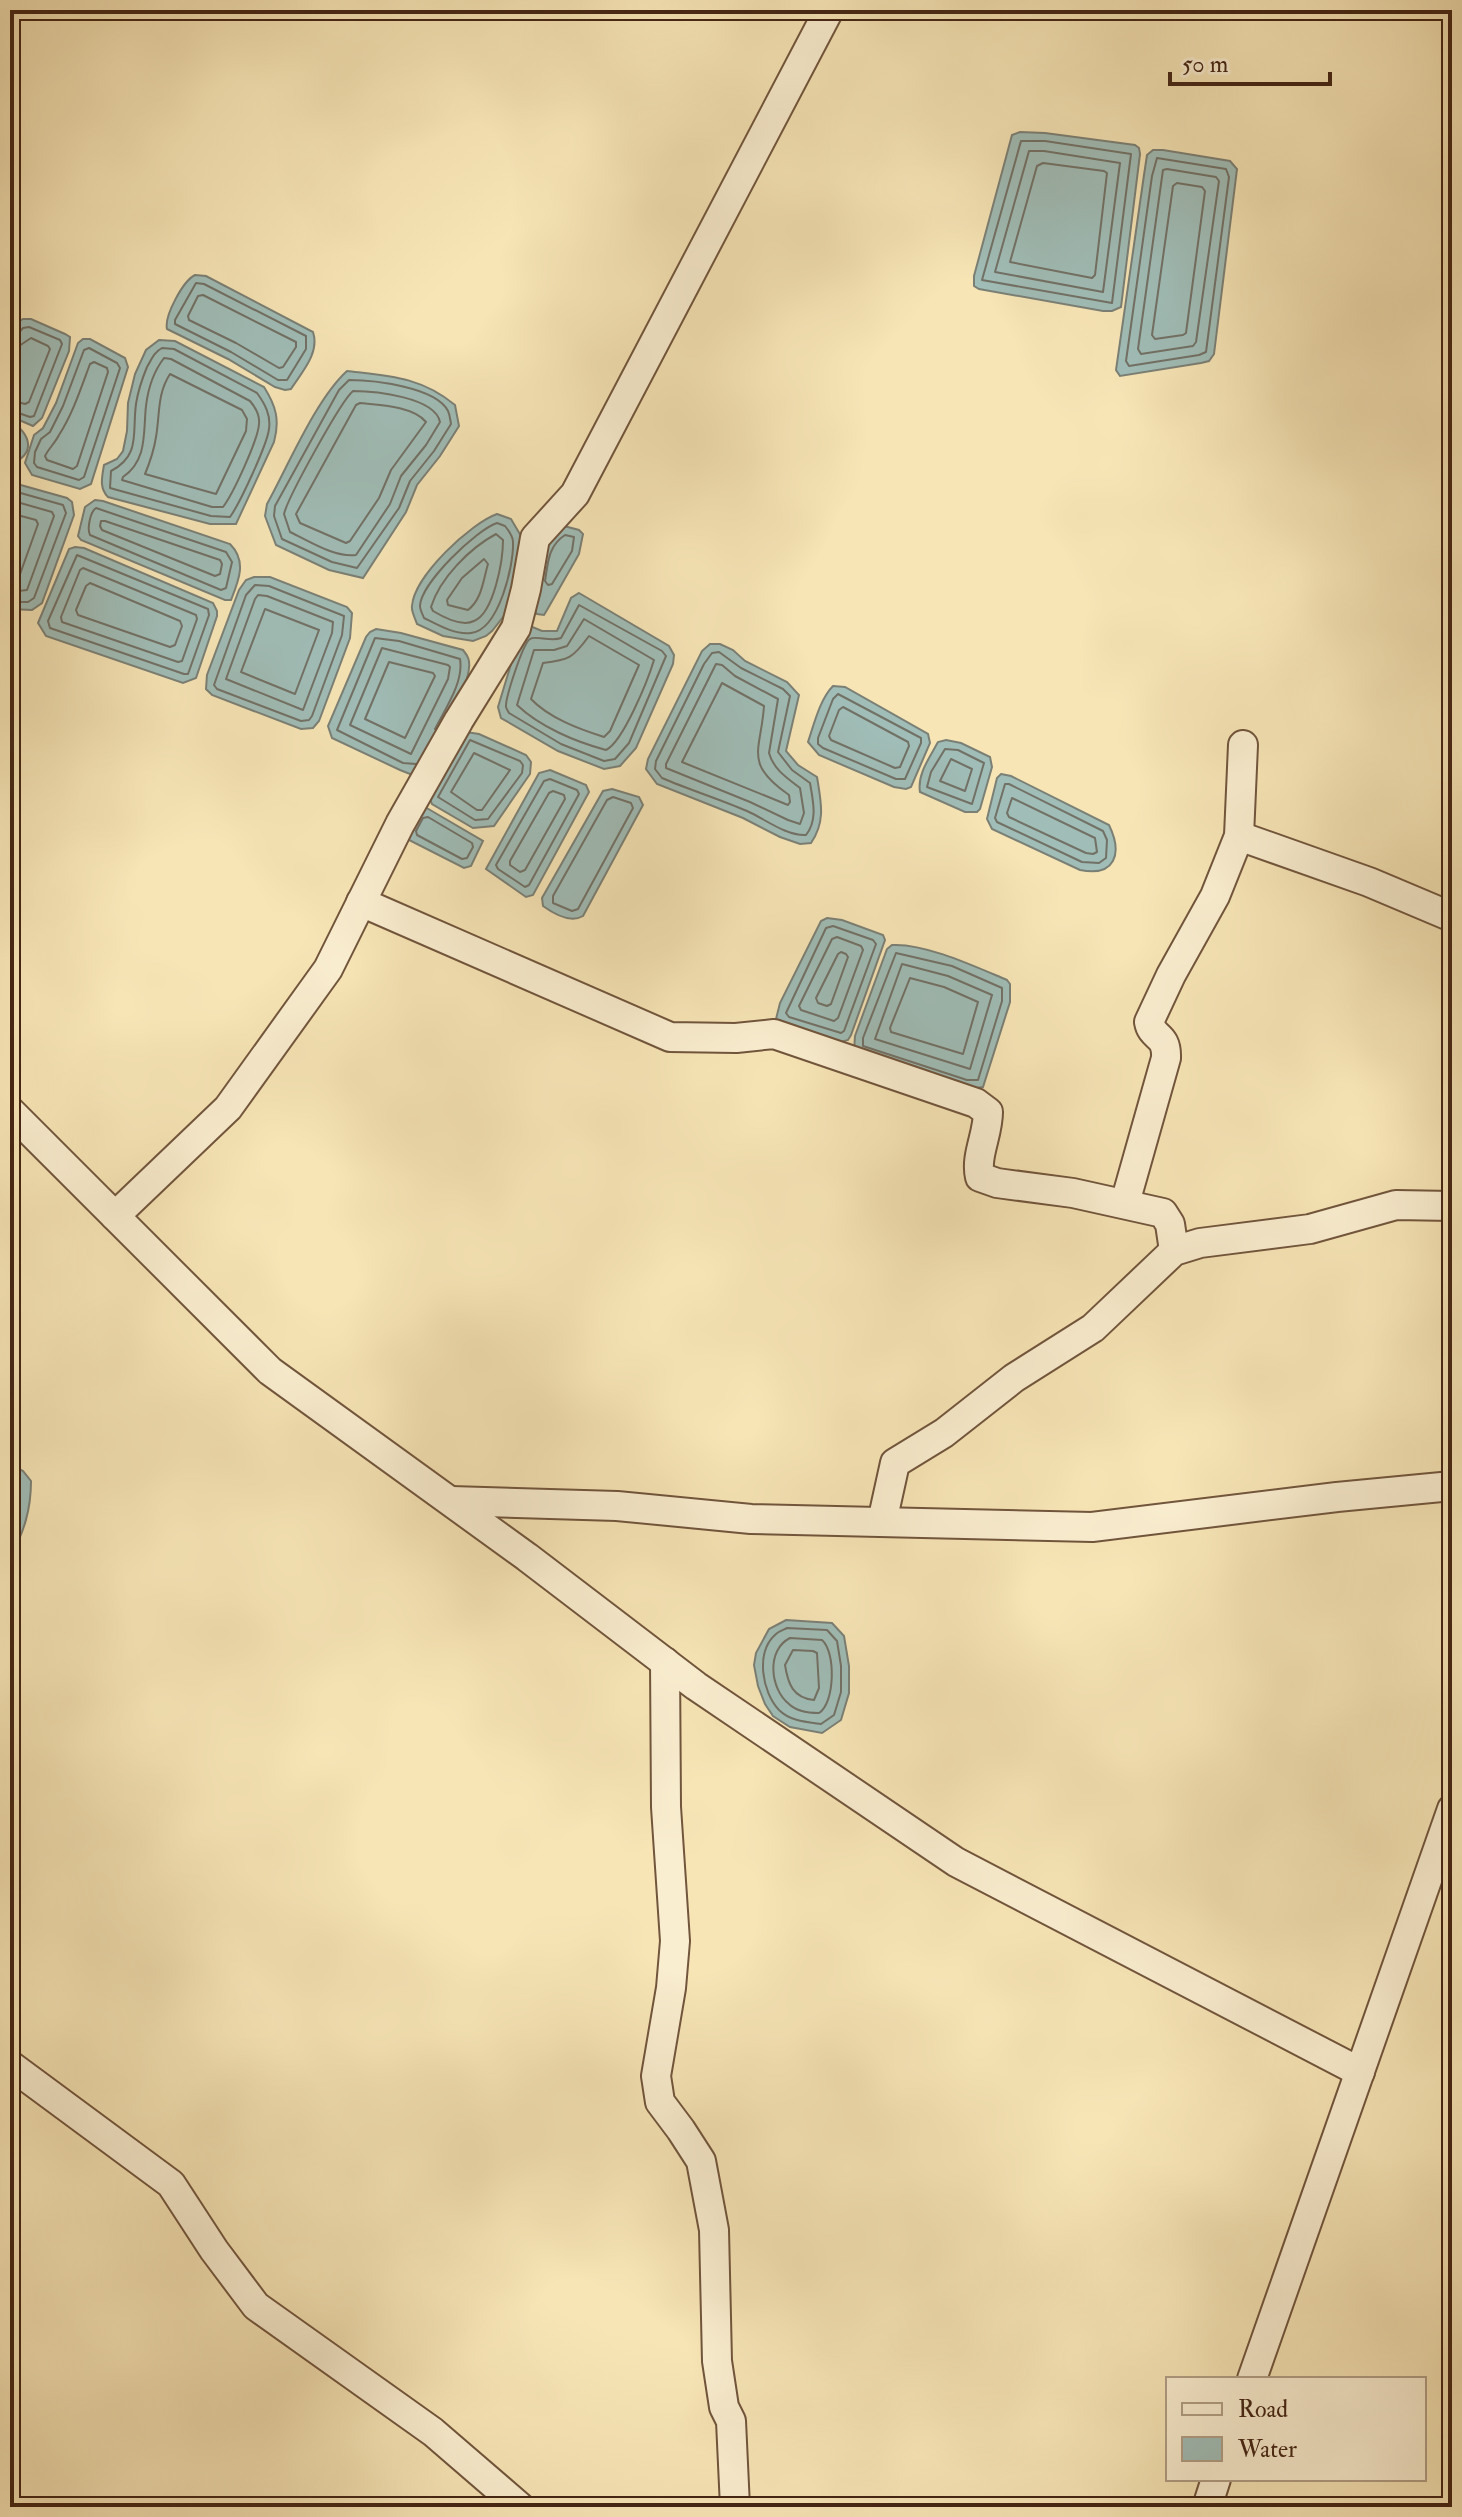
<svg xmlns="http://www.w3.org/2000/svg" width="1462" height="2517" viewBox="0 0 1462 2517" font-family="'IM FELL Double Pica',serif">
	<style>
		.water { fill: #a0bdb7; stroke: #7b8076; stroke-width: 2 }
		.lines { fill: none; stroke-linecap: round; stroke-linejoin: round }
		.shore { stroke: #727166; stroke-width: 2 }
		.minor-casing { stroke: #71553c; stroke-width: 32 }
		.minor { stroke: #faeed0; stroke-width: 28 }
	</style>
	<rect width="100%" height="100%" fill="#f7e5b6"/>
	<filter id="stains"><feTurbulence type="fractalNoise" baseFrequency=".0025" numOctaves="4"/><feColorMatrix values="0 0 0 0 .2 0 0 0 0 .09 0 0 0 0 .02 0 0 0 .5 -.17"/></filter>
	<radialGradient id="worn" r=".72"><stop offset=".6" stop-color="#630" stop-opacity="0"/><stop offset="1" stop-color="#630" stop-opacity=".3"/></radialGradient>
	<g class="water">
		<polygon points="1020,132 1045,133 1135,145 1139,148 1140,154 1121,307 1112,311 1103,311 979,289 974,286 974,276 1012,135"/>
		<polygon points="1153,150 1163,150 1230,161 1237,169 1214,354 1209,361 1201,363 1120,376 1116,370 1144,175 1147,155"/>
		<path d="M195,275l11,1 107,56c7,21 -11,40 -22,57l-6,1 -10,-3 -47,-28 -61,-30c-3,-13 16,-48 28,-54z"/>
		<polygon points="23,319 31,319 65,334 70,337 69,351 42,418 33,426 10,416 10,336 16,323"/>
		<polygon points="83,339 90,339 125,358 128,367 91,484 80,489 32,475 25,463 34,435 43,428 56,403 78,343"/>
		<path d="M159,340l16,1 89,46c12,19 16,33 10,55l-38,82h-26l-102,-27c-9,-9 -6,-20 -4,-32l13,-6 6,-8 4,-20 1,-28 7,-29 11,-24z"/>
		<path d="M347,371c43,5 74,6 108,34l4,21 -19,30 -23,29 -11,27 -43,66 -34,-8 -53,-25 -11,-29 2,-12c21,-38 49,-105 80,-133z"/>
		<path d="M10,422c22,10 26,35 0,41z"/>
		<polygon points="10,482 67,498 72,502 74,515 42,603 32,610 10,609"/>
		<path d="M95,500l8,1 127,43c17,17 9,36 1,56h-6l-144,-60 -3,-4 7,-29z"/>
		<path d="M497,514l14,5 10,17 -1,20 -13,56 -15,19 -6,5 -13,5 -30,-5 -26,-12c-2,-6 -6,-13 -5,-18 2,-30 59,-83 85,-92z"/>
		<polygon points="564,526 579,530 583,534 579,554 547,610 544,615 537,614 532,607 541,551"/>
		<polygon points="75,547 84,548 213,603 217,611 217,616 196,678 183,683 46,636 38,623 69,549"/>
		<polygon points="254,577 270,577 347,607 352,613 350,638 319,721 313,728 301,729 212,695 206,689 207,675 239,590 246,580"/>
		<polygon points="579,593 669,646 674,655 673,664 636,748 620,766 604,769 558,751 501,718 498,707 518,641 530,626 542,631 557,631 571,598"/>
		<path d="M376,629l25,4 62,17c5,6 7,10 6,18 -2,26 -37,79 -51,105l-8,1 -10,-4 -68,-32 -4,-12 38,-89 4,-5z"/>
		<path d="M710,644h10l13,6 12,11 42,21 12,13 -13,56 12,14 19,12c4,25 9,44 -6,66l-11,1 -20,-7 -37,-19 -86,-34 -11,-15 2,-10 54,-108z"/>
		<path d="M833,686l12,1 83,47 2,9 -19,44 -5,2 -12,-2 -75,-32 -11,-13c6,-18 12,-43 25,-56z"/>
		<polygon points="466,732 479,734 526,755 531,762 530,774 494,826 473,828 432,804 429,796"/>
		<path d="M946,740l15,3 29,14 2,10 -12,42 -3,3h-12l-45,-20c-3,-18 10,-35 18,-50z"/>
		<polygon points="550,770 586,785 589,792 533,895 526,897 486,869 539,773"/>
		<path d="M1001,774l10,2 98,49c14,29 6,52 -29,45l-88,-41 -5,-10 10,-41z"/>
		<path d="M612,789l27,8 4,8 -60,111c-12,7 -29,-2 -40,-10l-1,-8 61,-107z"/>
		<polygon points="425,807 483,841 471,866 464,868 409,840 407,836"/>
		<polygon points="827,918 842,920 883,935 885,940 851,1035 848,1040 841,1042 776,1019 780,1003 821,921"/>
		<path d="M892,945c33,-2 84,22 115,35l3,4v18l-27,85 -7,1 -122,-37 1,-15 32,-87z"/>
		<path d="M10,1464l13,7 8,10c0,29 -7,51 -21,77z"/>
		<polygon points="786,1620 832,1623 844,1636 849,1666 849,1693 841,1720 822,1733 790,1727 773,1716 765,1704 758,1686 754,1665 756,1653 769,1629"/>
	</g>
	<g class="lines">
		<g class="shore">
			<polygon points="1021,141 1045,141 1131,154 1112,303 982,280"/>
			<polygon points="1029,151 1044,151 1120,163 1103,292 995,272"/>
			<polygon points="1157,158 1226,169 1229,177 1206,352 1199,355 1129,366 1126,361 1152,176"/>
			<polygon points="1043,163 1104,171 1107,173 1095,275 1092,278 1010,262 1037,166"/>
			<polygon points="1167,169 1216,177 1219,181 1196,342 1193,346 1141,354 1138,349 1162,177 1163,170"/>
			<polygon points="1177,183 1202,187 1205,191 1186,333 1183,335 1155,339 1152,335 1173,186"/>
			<polygon points="196,283 204,284 306,336 306,349 287,380 278,380 231,352 175,324 175,320"/>
			<polygon points="203,295 296,342 296,347 283,367 279,368 236,343 189,320 188,316 198,296"/>
			<polyline points="10,337 16,336 23,328 29,327 60,340 62,344 34,416 30,417 10,410"/>
			<polyline points="10,347 19,346 31,338 48,346 50,349 29,402 25,404 10,400"/>
			<polygon points="89,348 117,363 120,368 84,477 79,480 37,467 34,463 35,452 41,439 50,432 63,406 84,350"/>
			<path d="M162,348l12,1 83,44c8,11 14,22 12,36 -2,16 -29,74 -39,88l-19,-1 -101,-28 1,-17c30,-16 21,-38 25,-67 2,-13 6,-25 11,-37 5,-8 6,-14 15,-19z"/>
			<path d="M164,358l7,1 79,42c6,7 10,14 9,23 -1,16 -26,70 -36,83h-11l-90,-27 1,-3c25,-17 20,-45 23,-71 2,-17 8,-35 18,-48z"/>
			<path d="M94,362l13,6 1,4 -31,94 -4,3 -26,-9 -2,-4c4,-8 10,-13 14,-21 14,-22 22,-47 31,-71z"/>
			<path d="M170,374l72,36 5,9 -1,12 -30,63 -71,-20c5,-12 9,-24 11,-37 4,-23 1,-43 14,-63z"/>
			<path d="M349,380c24,0 87,7 99,31 2,4 2,8 3,13l-17,27 -24,30 -11,27 -42,60 -25,-6 -50,-23 -8,-23 1,-10 64,-116z"/>
			<path d="M353,391c21,0 82,6 87,31l-14,23 -25,31 -11,28 -34,51c-21,3 -47,-14 -66,-23l-6,-18c4,-17 57,-113 69,-123z"/>
			<path d="M360,403c19,2 53,3 66,19l-35,48 -12,28 -29,43 -4,2 -46,-20 -4,-9 60,-109z"/>
			<polyline points="10,490 63,505 66,513 34,598 28,602 10,602"/>
			<polyline points="10,500 52,512 54,516 27,590 10,592"/>
			<path d="M96,508l130,44 6,10 -6,26 -5,2 -131,-55c-3,-6 0,-23 6,-27z"/>
			<polyline points="10,513 36,520 38,524 19,577 10,580"/>
			<polygon points="101,521 105,521 220,560 222,564 220,574 215,576 102,530 100,526"/>
			<path d="M497,523l8,3c4,5 8,10 8,16 1,23 -14,88 -42,91 -16,2 -33,-8 -47,-15 -1,-3 -4,-8 -4,-12 1,-23 56,-76 77,-83z"/>
			<path d="M496,534l7,6c0,20 -9,73 -29,81 -12,6 -31,-4 -41,-10l-2,-4c9,-29 39,-59 65,-73z"/>
			<path d="M565,535l9,2 -2,14 -20,33 -4,1 -3,-4c3,-18 3,-35 20,-46z"/>
			<polygon points="77,555 208,609 209,615 188,674 184,674 50,628 48,621"/>
			<path d="M484,559l4,5c-5,17 -6,35 -20,46l-20,-5 -1,-5 15,-22z"/>
			<polygon points="83,568 196,615 197,619 182,661 178,662 62,622 61,617 80,570"/>
			<polygon points="90,583 180,621 182,626 175,645 170,647 78,615 76,610 86,586"/>
			<polygon points="255,585 269,586 344,616 342,635 312,716 309,720 301,721 217,689 214,685 246,595"/>
			<polygon points="258,595 267,596 333,622 332,633 303,710 226,679 255,599"/>
			<path d="M579,605l83,46 4,5 -37,87 -14,16 -11,2 -43,-17 -52,-31c-1,-2 -2,-3 -3,-6 -1,-8 17,-64 24,-68 5,-4 21,3 31,-1z"/>
			<polygon points="265,609 319,630 295,694 241,672"/>
			<path d="M584,619l70,41c-6,20 -31,82 -48,90 -30,-8 -66,-23 -89,-45l17,-55h20l13,-4z"/>
			<path d="M589,636l50,29 -29,66 -6,6c-25,-8 -55,-19 -73,-38l12,-36c26,-3 30,-5 46,-27z"/>
			<polygon points="382,648 448,665 450,667 448,679 411,754 350,725"/>
			<path d="M719,652l22,16 42,21 7,7 -12,56 14,18 18,13c3,18 8,37 -4,52 -20,1 -41,-16 -59,-24 -28,-12 -57,-21 -85,-33l-7,-9 1,-8 48,-97 8,-11z"/>
			<polygon points="389,662 433,673 435,676 405,738 365,719"/>
			<path d="M716,664l6,1 13,11 43,23 -9,54c5,17 18,25 31,35l4,25 -4,11 -12,-4 -38,-18 -84,-34v-4z"/>
			<path d="M722,683l42,23c-3,45 -21,57 25,89l1,7 -2,3 -106,-43z"/>
			<polygon points="838,694 921,738 921,743 905,779 896,779 823,748 818,744 818,738 833,699"/>
			<polygon points="843,707 908,742 909,746 900,767 895,768 831,740 829,736 839,710"/>
			<polygon points="470,740 520,761 523,765 522,773 488,819 475,820 438,797"/>
			<polygon points="945,749 958,750 984,763 972,804 927,787 931,772"/>
			<polygon points="474,753 510,770 482,810 477,810 451,792"/>
			<polygon points="951,759 972,769 965,791 940,781"/>
			<path d="M416,764l-13,-1 -66,-33 38,-92 24,3 61,18c4,23 -15,50 -25,70"/>
			<polygon points="550,779 577,790 579,794 529,885 525,887 498,869 496,865 544,781"/>
			<polygon points="1005,784 1009,784 1103,831 1107,840 1106,858 1099,863 1082,862 997,822 995,818"/>
			<polygon points="553,791 564,795 565,799 525,870 520,872 510,865 510,861 549,793"/>
			<polygon points="613,797 631,803 633,808 578,909 572,911 553,903 553,896 607,800"/>
			<polygon points="1012,798 1095,838 1097,852 1093,854 1086,853 1009,817 1007,813"/>
			<polygon points="428,817 472,843 473,847 467,858 462,859 417,835 416,831 423,818"/>
			<polygon points="833,926 873,940 876,944 844,1031 841,1033 789,1017 786,1013 826,928"/>
			<polygon points="837,937 861,946 863,950 838,1018 834,1021 801,1010 799,1006 832,939"/>
			<polygon points="841,952 846,954 848,957 831,1004 827,1006 818,1003 816,998 838,954"/>
			<polygon points="896,953 952,966 1002,988 1002,1001 978,1080 967,1080 863,1046 863,1038"/>
			<polygon points="902,964 948,976 992,995 970,1069 875,1039"/>
			<polygon points="910,978 944,987 978,1002 963,1054 891,1032 890,1028"/>
			<path d="M787,1628l40,2 10,11 4,25v26l-7,23 -13,9c-15,-2 -31,-3 -42,-14 -17,-18 -24,-58 -3,-76 3,-3 7,-4 11,-6z"/>
			<path d="M790,1638l32,2c14,12 13,63 -3,73 -10,0 -22,-1 -30,-9 -19,-15 -23,-54 1,-66z"/>
			<path d="M793,1650l20,1 4,2 2,35 -5,12c-21,-2 -26,-16 -29,-35z"/>
		</g>
		<defs>
			<g id="minor">
				<polyline points="1239,836 1369,882 1452,917"/>
				<path d="M361,902l309,135 66,1 38,-4 202,69 12,9c0,23 -13,44 -8,65l17,6 76,10 90,20 7,11 4,27"/>
				<polyline points="10,1111 270,1371 527,1557 696,1686 956,1862 1360,2072"/>
				<path d="M1125,1203l41,-145c1,-25 -14,-19 -17,-36l22,-47 44,-79 24,-60 4,-91"/>
				<polyline points="115,1216 228,1108 328,969 400,824 459,720 516,628 526,589 535,538 575,494 829,10"/>
				<polyline points="451,1501 617,1506 751,1519 1092,1527 1337,1497 1452,1486"/>
				<polyline points="882,1522 895,1463 944,1433 1014,1378 1093,1328 1174,1251 1200,1243 1310,1229 1396,1205 1452,1206"/>
				<polyline points="665,1662 666,1807 675,1941 671,1988 656,2076 660,2102 681,2130 701,2161 714,2230 717,2361 724,2407 731,2421 735,2507"/>
				<polyline points="10,2065 171,2184 214,2250 256,2306 433,2432 520,2507"/>
				<polyline points="1252,2379 1452,1809"/>
				<polyline points="1207,2507 1216,2479"/>
			</g>
		</defs>
		<use href="#minor" class="minor-casing"/>
		<use href="#minor" class="minor"/>
	</g>
	<rect width="1462" height="2517" fill="none" stroke="#f7e5b6" stroke-width="40"/>
	<rect x="12" y="12" width="1438" height="2493" fill="none" stroke="#442514" stroke-width="4"/>
	<rect x="20" y="20" width="1422" height="2477" fill="none" stroke="#442514" stroke-width="2"/>
	<rect x="1166" y="2377" width="260" height="104" fill="#faeed0" stroke="#b19e85" stroke-width="2"/>
	<rect x="1182" y="2403" width="40" height="12" fill="#faeed0" stroke="#b19e85" stroke-width="2"/>
	<text x="1238" y="2417" font-size="24" fill="#442514">Road</text>
	<rect x="1182" y="2437" width="40" height="24" fill="#a0bdb7" stroke="#b19e85" stroke-width="2"/>
	<text x="1238" y="2457" font-size="24" fill="#442514">Water</text>
	<path d="M1170 72v12h160v-12" fill="none" stroke="#442514" stroke-width="4"/>
	<text x="1182" y="72" font-size="24" fill="#442514" stroke="#faeed0" stroke-width="6" paint-order="stroke">50 m</text>
	<rect width="100%" height="100%" filter="url(#stains)"/>
	<rect width="100%" height="100%" fill="url(#worn)"/>
</svg>
